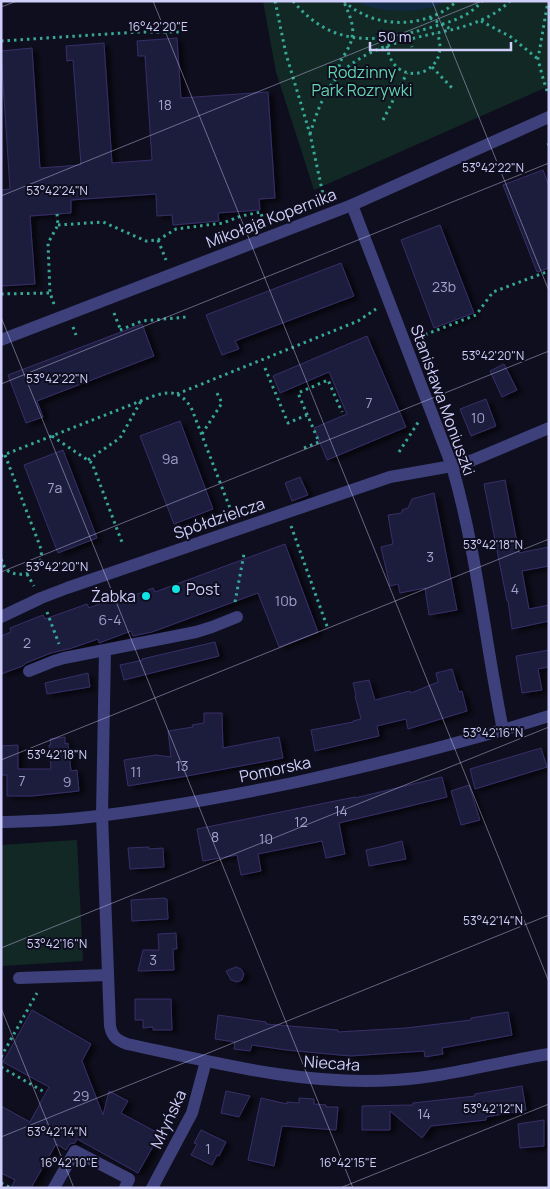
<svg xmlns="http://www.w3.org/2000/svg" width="550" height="1189" viewBox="0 0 550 1189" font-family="Manrope,sans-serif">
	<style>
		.green { fill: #122825 }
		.water { fill: #122a44 }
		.building { fill: #1f1c3e; stroke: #362f68; filter: url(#shadow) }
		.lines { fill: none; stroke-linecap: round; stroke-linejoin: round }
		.path { stroke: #37a796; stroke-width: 3; stroke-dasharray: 2.5 4; stroke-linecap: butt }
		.minor { stroke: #3d407a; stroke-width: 12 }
		.ticks { fill: none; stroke: #d0cffb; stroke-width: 1; stroke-opacity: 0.45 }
		.poi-dot { fill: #12e2e4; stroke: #0f0e1e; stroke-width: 2 }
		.labels { text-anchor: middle; stroke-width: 4; stroke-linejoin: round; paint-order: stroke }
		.number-label { font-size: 14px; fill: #a4a2cc }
		.park-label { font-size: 16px; fill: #62d5ae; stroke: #0f0e1e }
		.street-label { font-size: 16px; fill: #d0cffb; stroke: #0f0e1e }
		.poi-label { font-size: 16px; fill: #d0cffb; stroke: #0f0e1e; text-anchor: start }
		.ticks-label { font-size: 12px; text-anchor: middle; fill: #d0cffb; stroke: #0f0e1e; stroke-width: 4; stroke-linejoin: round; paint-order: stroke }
	</style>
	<defs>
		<filter id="shadow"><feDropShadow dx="5.5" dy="3" stdDeviation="2.5" flood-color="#0009"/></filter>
	</defs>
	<rect width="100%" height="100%" fill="#0f0e1e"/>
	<g class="green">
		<polygon points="263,1 549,1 549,86 314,190 276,72"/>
		<polygon points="77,840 83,961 2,966 1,845"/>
	</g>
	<path class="water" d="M356,1h91c-21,13 -70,13 -91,0z"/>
	<g class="building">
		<polygon points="177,38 181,98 268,92 275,198 259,199 260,210 218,213 219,221 173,225 172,215 157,216 156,194 71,200 71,213 30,216 35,284 1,286 1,190 10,189 1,51 32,48 40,168 81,165 73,60 67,61 66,46 104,43 112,163 152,160 145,56 138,56 137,41"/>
		<polygon points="543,170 549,186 549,268 537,272 503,185"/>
		<polygon points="440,225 474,313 434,328 401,240"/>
		<polygon points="341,263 354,296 235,341 239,349 222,355 206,315"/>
		<polygon points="142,324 154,356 37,401 43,417 26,423 8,375"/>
		<polygon points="367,336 406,427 327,460 314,428 347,414 329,372 280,393 273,376"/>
		<polygon points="504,364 517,390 502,397 490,371"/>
		<polygon points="486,399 496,426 471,436 460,409"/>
		<polygon points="180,421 213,509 174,524 140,436"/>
		<polygon points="63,450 97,538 58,553 24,465"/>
		<polygon points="300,477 308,495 292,501 285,483"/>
		<polygon points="505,480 519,553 549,547 549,566 522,571 529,609 549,605 549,621 512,629 508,601 507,601 484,484"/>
		<polygon points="434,493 457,610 429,615 425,588 400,593 398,584 390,586 381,547 393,544 388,515 402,513 402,510 408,508 412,499"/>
		<polygon points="285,544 318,632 279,647 258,593 152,632 133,636 131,631 99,643 98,639 72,648 51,653 26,663 23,666 1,674 1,636 11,632 10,628 43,615 45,619 87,604 89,608 120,596 122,600 153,588 155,592"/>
		<polygon points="215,642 219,656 124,680 120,665 143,660 142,659"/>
		<polygon points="549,650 549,667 538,669 542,690 522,693 516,656"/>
		<polygon points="452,669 459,692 462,691 467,711 408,729 406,719 377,726 379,736 315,751 311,730 353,722 353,721 361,719 355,696 356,695 353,683 369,680 375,700 410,691 411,693 438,682 436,673"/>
		<polygon points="88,673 90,687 47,694 45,683"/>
		<polygon points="204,713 222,713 223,748 279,737 283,758 187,776 128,786 124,760 156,755 171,757 168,731 193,727 192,725 204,723"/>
		<polygon points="65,737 65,744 68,743 71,771 77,770 79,791 32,796 7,796 7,775 1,775 1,746 18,745 18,769 51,769 49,745 51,745 50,739"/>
		<polygon points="541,748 547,767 475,789 470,769"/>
		<polygon points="442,777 447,797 398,809 339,823 345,854 326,858 322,841 258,854 261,871 241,875 237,855 203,861 197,829 355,797 355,798"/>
		<polygon points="469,785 480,820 461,825 451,791"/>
		<polygon points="402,841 406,859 369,866 366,850 384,846"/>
		<polygon points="149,847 149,849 163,848 164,867 130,869 128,848"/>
		<polygon points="165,898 165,899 167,899 168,919 132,921 131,900"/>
		<polygon points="176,933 177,949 173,949 174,970 138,971 143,950 159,950 158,934"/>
		<polygon points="236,967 241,969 244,974 242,980 237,982 231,980 226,971"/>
		<polygon points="135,999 171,999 172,1030 153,1030 153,1027 143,1028 143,1020 135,1020"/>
		<polygon points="32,1010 91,1044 82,1061 103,1115 109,1091 128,1101 121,1113 160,1134 138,1173 77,1139 75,1143 70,1144 66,1150 56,1144 31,1188 11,1188 15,1180 1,1173 1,1106 30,1122 49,1087 3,1062"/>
		<polygon points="508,1012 512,1035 442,1048 443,1054 425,1057 424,1051 350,1056 286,1050 252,1045 250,1051 234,1049 235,1042 215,1039 218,1015 266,1022 266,1024 338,1030 338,1032 406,1028 471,1020 471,1018"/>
		<polygon points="522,1086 526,1110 486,1117 486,1120 431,1126 422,1138 390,1111 390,1130 362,1130 362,1106 413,1105 413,1103 475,1096 475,1094"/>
		<polygon points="226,1091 250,1096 239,1117 221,1113"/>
		<polygon points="261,1098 287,1104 287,1102 299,1103 299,1098 314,1099 314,1104 326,1105 326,1107 338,1107 336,1130 282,1126 274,1166 248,1160"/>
		<polygon points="544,1120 544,1146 520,1148 518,1124"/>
		<polygon points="201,1130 226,1142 219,1156 217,1155 212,1165 191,1155 197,1144 194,1143"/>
	</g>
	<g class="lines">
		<g class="path">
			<polyline points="275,1 286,54 310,134 324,199"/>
			<path d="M293,1c39,47 83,42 136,27 20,-6 39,-10 53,-27"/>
			<path d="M344,1c30,29 83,28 113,0"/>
			<polyline points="430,18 451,29"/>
			<polyline points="481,21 511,37 538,59"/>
			<polyline points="410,40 412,47"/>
			<polyline points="1,41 138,32 180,32"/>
			<path d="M387,46c6,46 67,29 50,-13"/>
			<polyline points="432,67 454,90"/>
			<path d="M341,73l-2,-6 1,-5c4,-7 11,-16 12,-25 3,-12 -4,-25 -8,-35"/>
			<polyline points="547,91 542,75 538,59 548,1"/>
			<polyline points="383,120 407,73"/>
			<path d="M310,134c5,-16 10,-31 19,-46 24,-38 71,-47 112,-56 25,-5 51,-13 69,-31"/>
			<polyline points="548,143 549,145"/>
			<polyline points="58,225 103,222 146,241 158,240 176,229 223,223 241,216 261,212 263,223"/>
			<polyline points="158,240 166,260"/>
			<polyline points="1,294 50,293"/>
			<polyline points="54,304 50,293 48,243 58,225 57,214"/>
			<polyline points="114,313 121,331"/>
			<polyline points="73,327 76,335"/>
			<polyline points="120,330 142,321 187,317"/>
			<polyline points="419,337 476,315 493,292 549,271"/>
			<polyline points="265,368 288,423 307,415"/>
			<polyline points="177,394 358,321 376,309"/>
			<polyline points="202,434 222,403 217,393"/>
			<polyline points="52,436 92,463 123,545"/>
			<polyline points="304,448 319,442 298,393 328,380 342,412"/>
			<polyline points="399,452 419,421"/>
			<path d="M1,456l155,-61c17,-4 24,-3 35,12l42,109"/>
			<polyline points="88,460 120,438 141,401"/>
			<polyline points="291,526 328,629"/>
			<path d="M1,559c2,5 3,8 6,11 11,9 31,3 34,-11 1,-4 0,-9 -1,-13l-35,-91"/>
			<polyline points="27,574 34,586"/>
			<polyline points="235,602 244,554"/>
			<polyline points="47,612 59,644"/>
			<polyline points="1,1057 37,993"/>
			<polyline points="1,1067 46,1093"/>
			<polyline points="1,1183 11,1188"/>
		</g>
		<g class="minor">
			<path d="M352,205l100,261c25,86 33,176 51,264"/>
			<polyline points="1,340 352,205 549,117"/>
			<polyline points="1,617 41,598 67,588 390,477 452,466 473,460 549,428"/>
			<path d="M105,650l-3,165 8,211c2,11 7,14 17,18 89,19 177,42 268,36 52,-3 102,-18 154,-26"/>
			<polyline points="29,671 54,661 64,658 196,632 212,627 237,617"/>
			<path d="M1,822c27,-1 53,-1 79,-4 73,-8 145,-21 217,-36 85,-19 169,-40 252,-66"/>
			<polyline points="19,978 108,975"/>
			<polyline points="54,1188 75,1151 129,1179 125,1188"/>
			<polyline points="152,1188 192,1113 206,1061"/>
		</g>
	</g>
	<path class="ticks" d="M153,1l396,981M432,1l117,290M1,7l16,-6M1,196l481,-195M1,317l352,871M1,384l548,-221M1,572l548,-221M1,760l548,-221M1,948l548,-221M1,1008l73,180M1,1137l548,-222M340,1188l209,-84"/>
	<g class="poi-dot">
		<circle cx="176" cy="589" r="5"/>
		<circle cx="146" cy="596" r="5"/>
	</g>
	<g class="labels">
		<g class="number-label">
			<text x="165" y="110">18</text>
			<text x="444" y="292">23b</text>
			<text x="369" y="408">7</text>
			<text x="478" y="423">10</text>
			<text x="170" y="464">9a</text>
			<text x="55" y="493">7a</text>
			<text x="430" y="562">3</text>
			<text x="515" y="594">4</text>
			<text x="286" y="606">10b</text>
			<text x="110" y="625">6-4</text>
			<text x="27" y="648">2</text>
			<text x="182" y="771">13</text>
			<text x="136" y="777">11</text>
			<text x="22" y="786">7</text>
			<text x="67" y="787">9</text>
			<text x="341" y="816">14</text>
			<text x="301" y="827">12</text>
			<text x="215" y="842">8</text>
			<text x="266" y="844">10</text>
			<text x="153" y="965">3</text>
			<text x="81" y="1101">29</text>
			<text x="424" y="1119">14</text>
			<text x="208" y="1154">1</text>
		</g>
		<g class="park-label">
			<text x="362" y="78">Rodzinny<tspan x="362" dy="18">Park Rozrywki</tspan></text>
		</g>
		<g class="street-label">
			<text transform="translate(271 218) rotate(-21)" y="6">Mikołaja Kopernika</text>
			<text transform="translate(443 400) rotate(70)" y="6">Stanisława Moniuszki</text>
			<text transform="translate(219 518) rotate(-19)" y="6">Spółdzielcza</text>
			<text transform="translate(275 769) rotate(-12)" y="6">Pomorska</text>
			<text transform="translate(332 1063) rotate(4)" y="6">Niecała</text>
			<text transform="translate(168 1119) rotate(-65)" y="6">Młyńska</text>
		</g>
		<g class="poi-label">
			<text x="186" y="595">Post</text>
			<text x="136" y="602" text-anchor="end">Żabka</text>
		</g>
	</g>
	<g class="ticks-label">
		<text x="158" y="31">16°42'20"E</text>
		<text x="493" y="172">53°42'22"N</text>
		<text x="57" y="195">53°42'24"N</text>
		<text x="493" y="360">53°42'20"N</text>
		<text x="57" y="383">53°42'22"N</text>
		<text x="493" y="549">53°42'18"N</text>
		<text x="57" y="571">53°42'20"N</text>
		<text x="493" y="737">53°42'16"N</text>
		<text x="57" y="759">53°42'18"N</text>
		<text x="493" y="925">53°42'14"N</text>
		<text x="57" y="948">53°42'16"N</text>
		<text x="493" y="1113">53°42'12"N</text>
		<text x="57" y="1136">53°42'14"N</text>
		<text x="69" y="1167">16°42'10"E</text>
		<text x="348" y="1167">16°42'15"E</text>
	</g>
	<rect width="550" height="1189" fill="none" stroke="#d0cffb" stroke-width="5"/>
	<path d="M370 42v8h141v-8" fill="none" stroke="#d0cffb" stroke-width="2.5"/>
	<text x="378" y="42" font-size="15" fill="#d0cffb" stroke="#0f0e1e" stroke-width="4" paint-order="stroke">50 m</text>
</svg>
